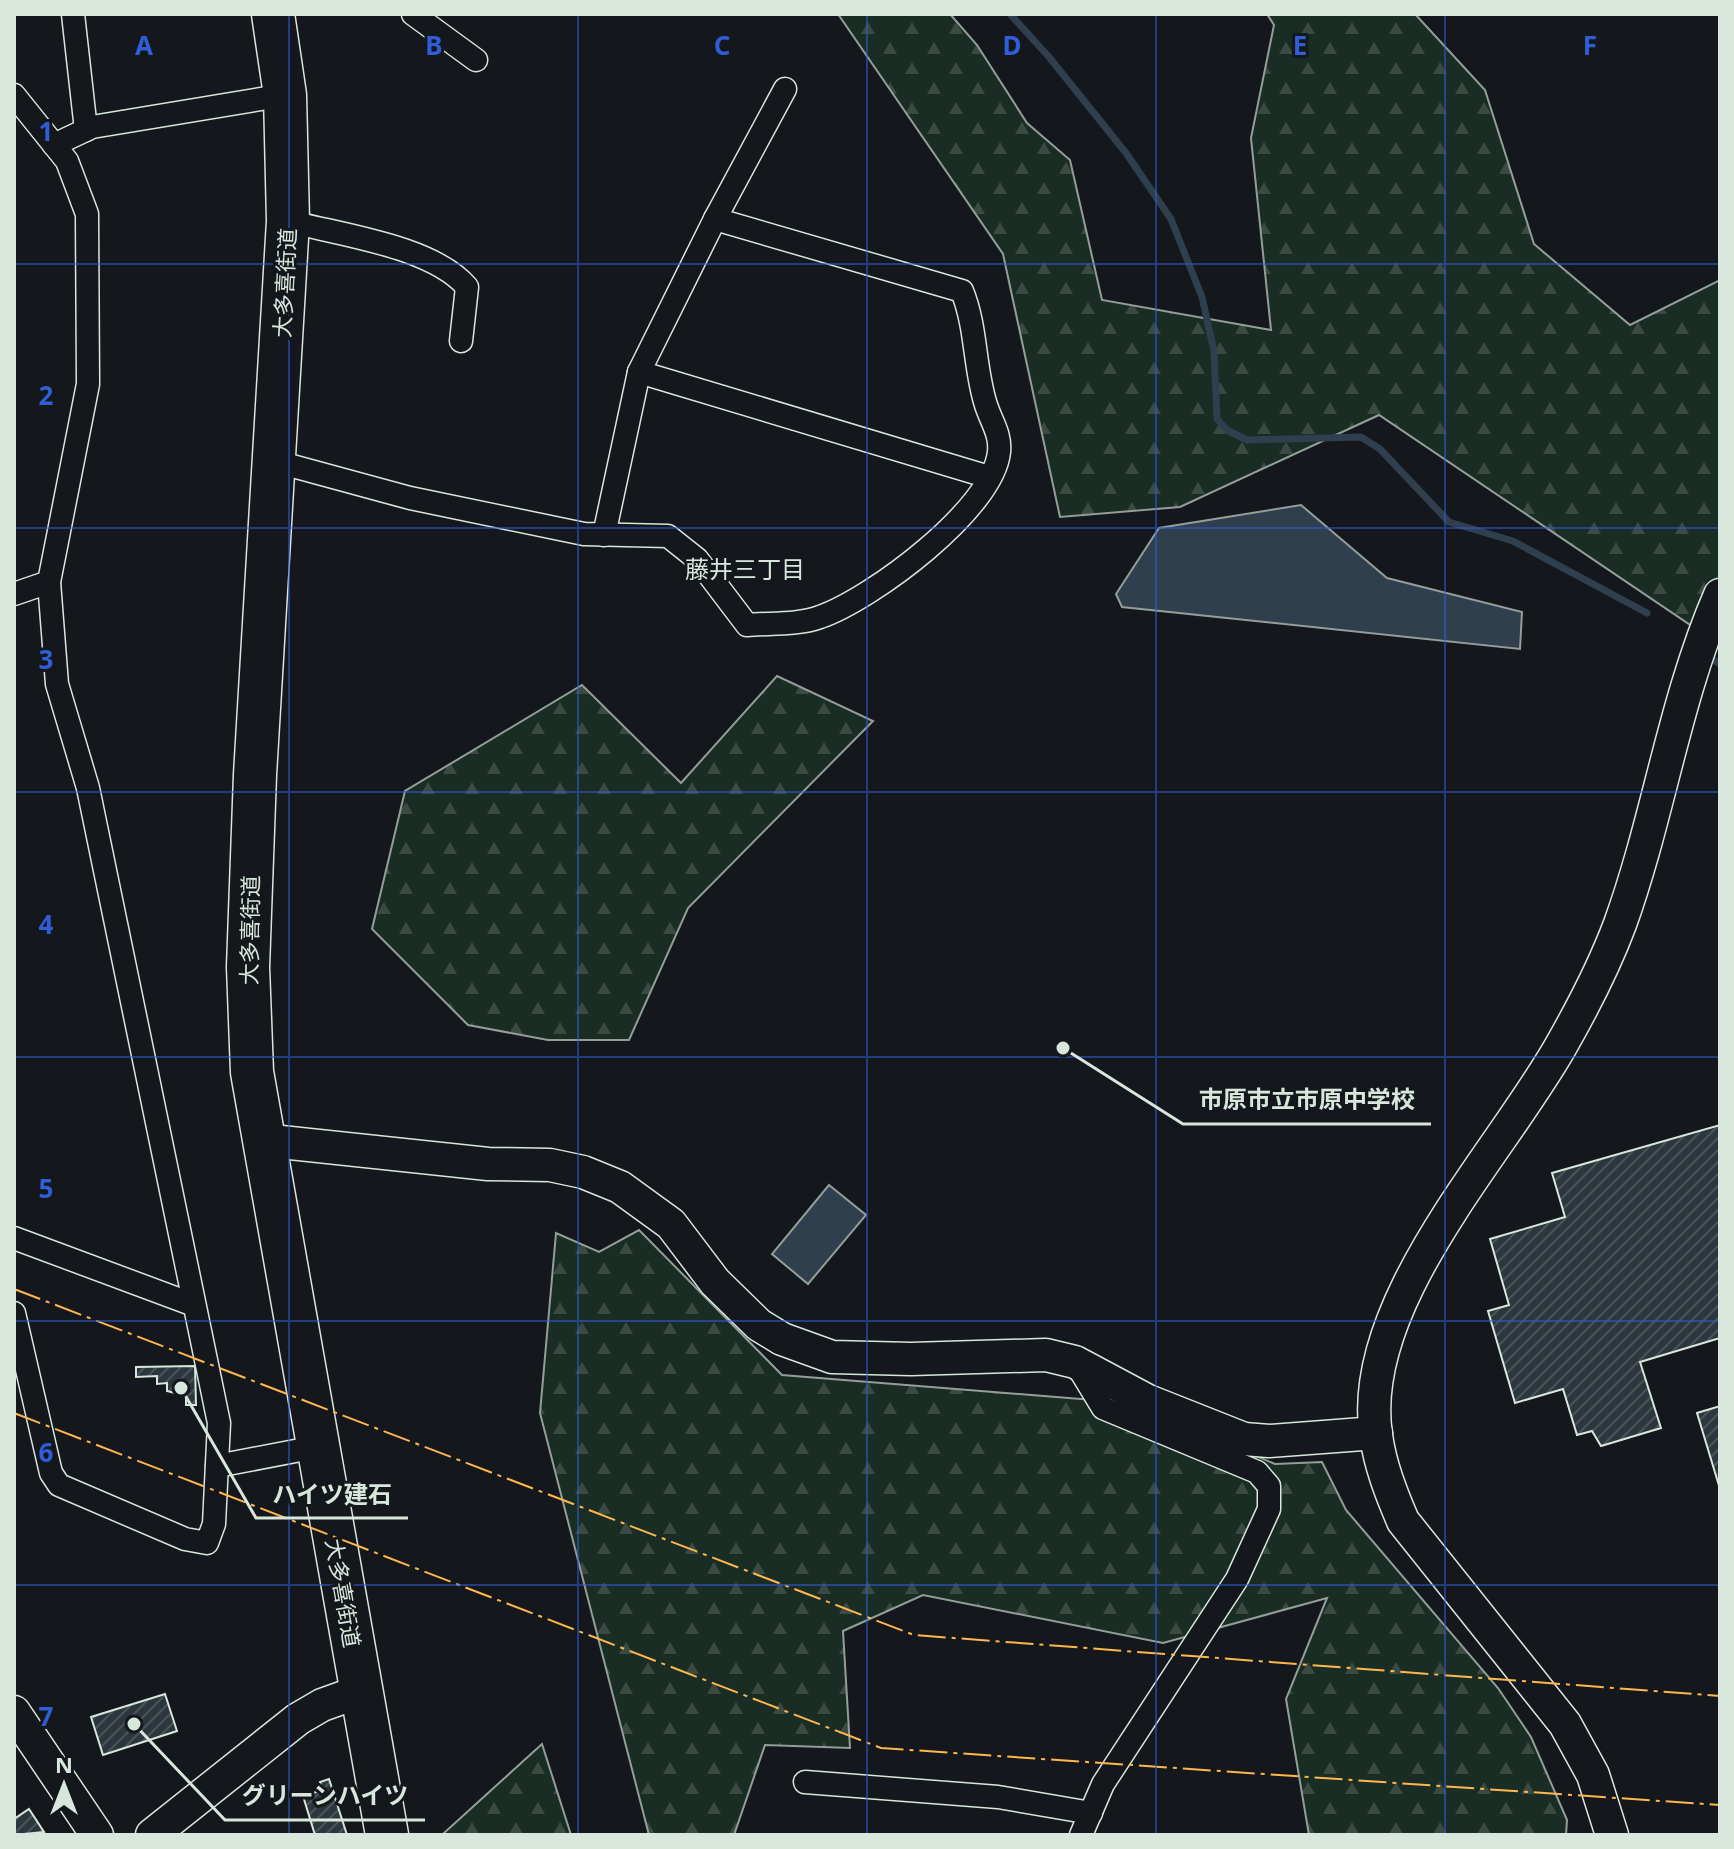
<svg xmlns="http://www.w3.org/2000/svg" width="1734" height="1849" viewBox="0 0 1734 1849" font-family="'Noto Sans','Noto Sans JP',sans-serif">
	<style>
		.forest { fill: url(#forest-firs); stroke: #939e99; stroke-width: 2 }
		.water { fill: #2f3f4d; stroke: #939e99; stroke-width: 2 }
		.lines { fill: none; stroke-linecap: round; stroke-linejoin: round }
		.stream { stroke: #2f3f4d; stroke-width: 7 }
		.building { fill: url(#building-hatch); stroke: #d8e6dc; stroke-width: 2 }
		.street-casing { stroke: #d8e6dc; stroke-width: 25 }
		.secondary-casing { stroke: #d8e6dc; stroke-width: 35 }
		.highway-casing { stroke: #d8e6dc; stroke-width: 45 }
		.street { stroke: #14181c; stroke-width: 22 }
		.secondary { stroke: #14181c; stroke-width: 32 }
		.highway { stroke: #14181c; stroke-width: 42 }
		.power { stroke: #ffb74d; stroke-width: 2; stroke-dasharray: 28 6 4 6; stroke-linecap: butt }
		.grid { fill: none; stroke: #305dd8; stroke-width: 2; stroke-opacity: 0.55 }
		.labels { text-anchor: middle; stroke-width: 6; stroke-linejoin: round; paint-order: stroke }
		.street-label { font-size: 22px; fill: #d8e6dc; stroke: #14181c }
		.neighbourhood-label { font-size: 24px; fill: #d8e6dc; stroke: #14181c }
		.grid-label { font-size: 26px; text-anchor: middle; font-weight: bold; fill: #305dd8; stroke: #14181c; stroke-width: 6; stroke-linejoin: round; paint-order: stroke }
		.leader { fill: none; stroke: #d8e6dc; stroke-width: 3 }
		.callout-dot { fill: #d8e6dc; stroke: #14181c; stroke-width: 3 }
		.callout-label { font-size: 24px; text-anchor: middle; font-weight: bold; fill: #d8e6dc; stroke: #14181c; stroke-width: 6; stroke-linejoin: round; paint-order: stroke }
	</style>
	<defs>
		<pattern id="forest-firs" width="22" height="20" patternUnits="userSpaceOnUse" patternTransform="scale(2)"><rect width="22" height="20" fill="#1a2d24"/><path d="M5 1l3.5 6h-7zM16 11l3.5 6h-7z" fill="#3b4b43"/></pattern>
		<pattern id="building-hatch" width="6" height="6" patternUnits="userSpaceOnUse" patternTransform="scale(2)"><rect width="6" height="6" fill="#2c363c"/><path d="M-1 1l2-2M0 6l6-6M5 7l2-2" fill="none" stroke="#4a5358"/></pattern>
	</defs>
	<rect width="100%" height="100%" fill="#14181c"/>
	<g class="forest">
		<polygon points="838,14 950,14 977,45 1027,123 1070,160 1102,300 1271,330 1251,138 1274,25 1267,14 1415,14 1485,90 1534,244 1630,325 1720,280 1720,645 1379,415 1180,507 1060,517 1003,254"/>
		<polygon points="777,676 873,721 688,908 629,1040 548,1040 468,1025 372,929 405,791 582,685 681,783"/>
		<polygon points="639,1230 782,1375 1130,1403 1275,1464 1322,1462 1346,1510 1498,1688 1531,1737 1567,1820 1566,1835 1309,1835 1286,1699 1327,1598 1163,1643 923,1595 843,1631 850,1748 765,1745 734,1835 649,1835 540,1413 556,1233 599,1252"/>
		<polygon points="542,1744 571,1835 446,1835 444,1833"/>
	</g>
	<g class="water">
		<polygon points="1301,505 1387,578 1522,612 1520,649 1122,607 1116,594 1159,528"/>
		<polygon points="829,1185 866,1215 808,1284 772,1254"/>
	</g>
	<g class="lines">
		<g class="stream">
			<polyline points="1010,14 1049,57 1126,153 1171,219 1202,297 1214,351 1217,419 1227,430 1247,440 1361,437 1380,449 1449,522 1513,541 1647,613"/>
			<polyline points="1712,659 1720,664"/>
		</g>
	</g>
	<g class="building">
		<polygon points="1720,1125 1720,1338 1640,1362 1661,1428 1601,1446 1592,1431 1577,1435 1563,1389 1515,1403 1488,1311 1509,1305 1490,1239 1565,1217 1552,1173"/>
		<polygon points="195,1366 196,1405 186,1405 186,1396 167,1391 167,1383 157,1384 157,1376 136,1377 136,1367"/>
		<polygon points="1720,1406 1720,1489 1697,1413"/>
		<polygon points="165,1694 177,1731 103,1755 91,1717"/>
		<polygon points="329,1779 347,1835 315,1835 303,1796 323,1790 320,1782"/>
		<polygon points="29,1809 44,1832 14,1835 14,1819"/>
	</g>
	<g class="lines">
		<defs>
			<g id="street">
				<polyline points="73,14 86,130"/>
				<polyline points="413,14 476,60"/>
				<polyline points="14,95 67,161 87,214 88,384 49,582 57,684 88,788 219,1423 214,1524 207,1543 185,1539 59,1485 51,1473 14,1313"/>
				<polyline points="54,145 92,127 285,95"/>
				<path d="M288,221c52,14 144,25 179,66l-6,54"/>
				<polyline points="639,372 989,477"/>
				<path d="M274,461l136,37 174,36 84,2 29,23 50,66c23,-2 52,0 73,-8 52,-18 173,-108 179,-165 2,-18 -8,-31 -13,-47 -12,-37 -9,-77 -24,-114l-247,-72"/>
				<polyline points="604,535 639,372 715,219 785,89"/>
				<polyline points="14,594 49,582"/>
				<polyline points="14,1238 194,1305"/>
				<polyline points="1075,1362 1103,1408 1257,1472 1269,1486 1269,1509 1237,1579 1103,1784 1081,1835"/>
				<polyline points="217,1466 316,1447"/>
				<polyline points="805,1782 998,1797 1091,1813"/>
			</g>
			<g id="secondary">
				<polyline points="262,1140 488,1164 550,1165 583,1172 620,1187 671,1224 715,1282 759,1325 782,1339 832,1357 911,1359 1046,1355 1075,1362 1148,1401 1244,1439 1269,1441 1376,1433"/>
				<polyline points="14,1712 97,1835"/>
				<polyline points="152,1835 298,1719 322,1705 361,1691"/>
				<path d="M1612,1835l-19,-60 -28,-51 -162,-203c-12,-28 -23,-56 -27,-86 -20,-132 125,-282 186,-391 21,-37 43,-80 58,-120 39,-108 54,-223 100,-329"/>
			</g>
			<polyline id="highway" points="273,14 285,95 288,221 255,775 248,967 252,1072 387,1835"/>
		</defs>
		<use href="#street" class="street-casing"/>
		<use href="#secondary" class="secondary-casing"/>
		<use href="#highway" class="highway-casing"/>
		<use href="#street" class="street"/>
		<use href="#secondary" class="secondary"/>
		<use href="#highway" class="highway"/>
		<g class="power">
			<polyline points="14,1289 914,1635 1720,1696"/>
			<polyline points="14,1413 881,1748 1720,1805"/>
		</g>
	</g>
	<path class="grid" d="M289,14v1821M578,14v1821M867,14v1821M1156,14v1821M1445,14v1821M14,264h1706M14,528h1706M14,792h1706M14,1057h1706M14,1321h1706M14,1585h1706"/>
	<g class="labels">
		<g class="street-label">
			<text transform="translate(285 283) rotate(-87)" y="8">大多喜街道</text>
			<text transform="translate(250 930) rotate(-89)" y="8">大多喜街道</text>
			<text transform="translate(343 1593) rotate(80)" y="8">大多喜街道</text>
		</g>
		<g class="neighbourhood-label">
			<text x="745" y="578">藤井三丁目</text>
		</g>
	</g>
	<g class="grid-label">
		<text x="144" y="55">A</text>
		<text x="434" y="55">B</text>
		<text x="722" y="55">C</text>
		<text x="1012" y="55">D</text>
		<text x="1300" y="55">E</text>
		<text x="1590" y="55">F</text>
		<text x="46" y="141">1</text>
		<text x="46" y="405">2</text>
		<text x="46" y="669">3</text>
		<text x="46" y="934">4</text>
		<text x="46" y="1198">5</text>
		<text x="46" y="1462">6</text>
		<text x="46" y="1726">7</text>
	</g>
	<path class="leader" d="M1063 1048L1183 1124H1431M181 1388L256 1518H408M134 1724L225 1820H425"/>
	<g class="callout-dot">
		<circle cx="1063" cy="1048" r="8"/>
		<circle cx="181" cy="1388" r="8"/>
		<circle cx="134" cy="1724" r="8"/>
	</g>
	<g class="callout-label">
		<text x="1307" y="1108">市原市立市原中学校</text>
		<text x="332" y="1503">ハイツ建石</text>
		<text x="325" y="1804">グリーンハイツ</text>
	</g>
	<rect width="1734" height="1849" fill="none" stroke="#d8e6dc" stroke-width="32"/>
	<g transform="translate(64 1785)" stroke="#14181c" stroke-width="6" paint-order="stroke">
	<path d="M0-6L14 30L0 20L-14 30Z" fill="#d8e6dc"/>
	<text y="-12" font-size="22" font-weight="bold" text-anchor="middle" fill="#d8e6dc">N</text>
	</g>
</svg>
